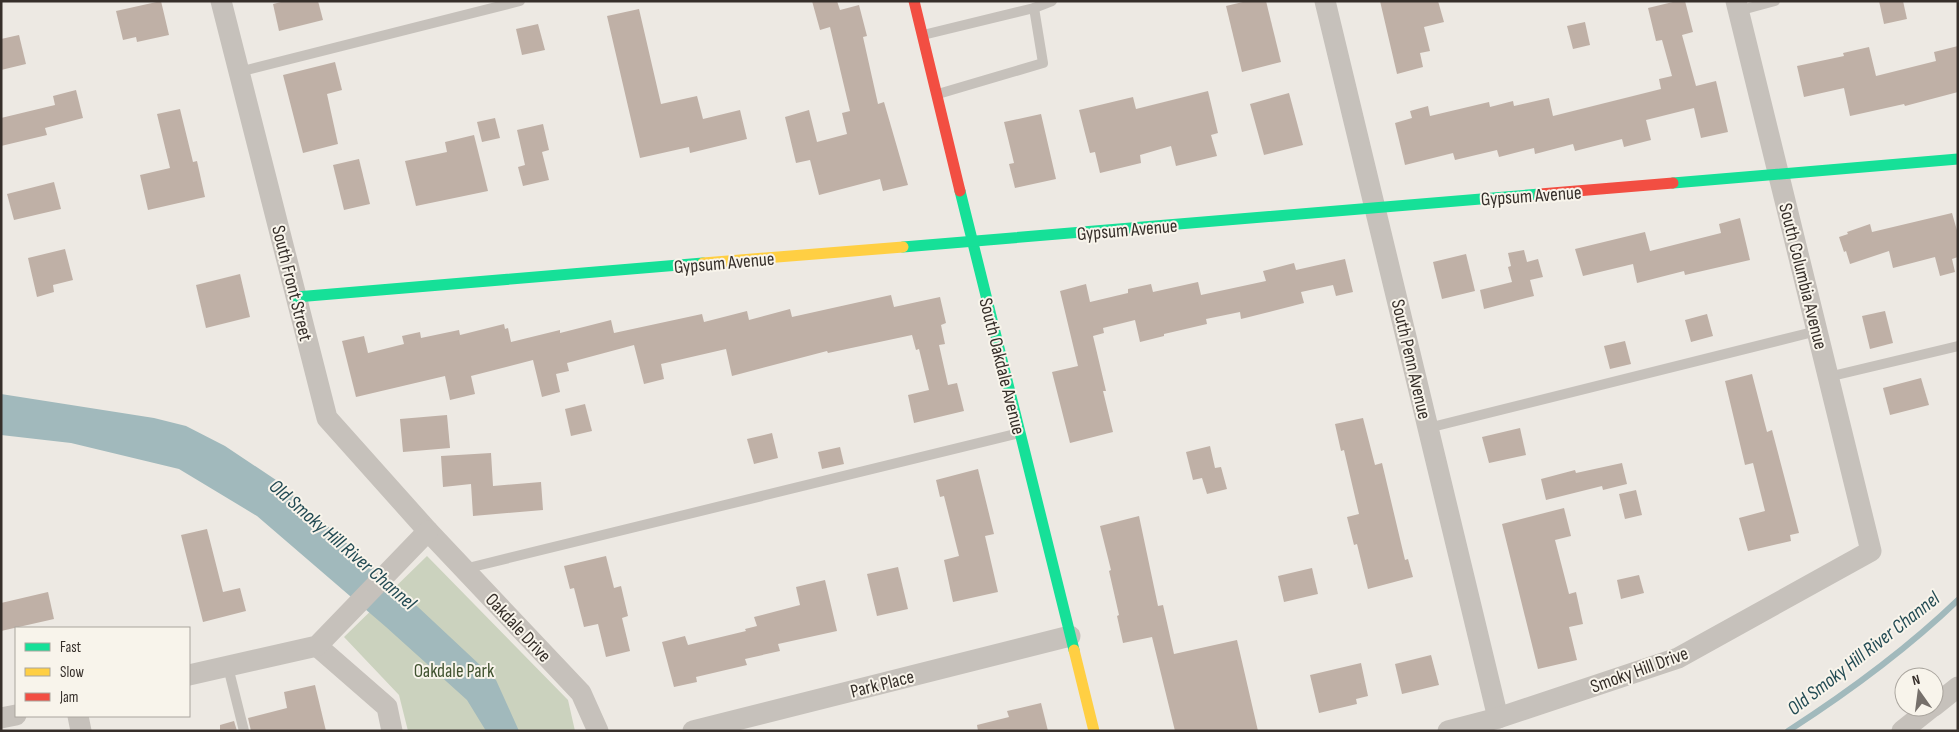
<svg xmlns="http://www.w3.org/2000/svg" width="1959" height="732" viewBox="0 0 1959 732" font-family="'Sofia Sans Condensed',sans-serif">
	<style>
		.green { fill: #cbd2be }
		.water { fill: #a1b9bc }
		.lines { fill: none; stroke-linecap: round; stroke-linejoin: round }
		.stream { stroke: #a1b9bc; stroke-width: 6 }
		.building { fill: #bfb0a6 }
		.lane { stroke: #c6c1bb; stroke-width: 10 }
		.street { stroke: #c6c1bb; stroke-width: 21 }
		.fast { stroke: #16e098; stroke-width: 11 }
		.slow { stroke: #ffcf43; stroke-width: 11 }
		.jam { stroke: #f24e42; stroke-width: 11 }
		.labels { text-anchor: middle; stroke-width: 4; stroke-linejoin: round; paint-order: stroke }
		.street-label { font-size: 19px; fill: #362f2a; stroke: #f8f4eb }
		.park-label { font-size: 19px; fill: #415330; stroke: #f8f4eb }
		.water-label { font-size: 20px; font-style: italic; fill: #234b54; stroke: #f8f4eb }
	</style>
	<rect width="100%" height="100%" fill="#ede9e3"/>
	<polygon class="green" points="427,556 568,700 575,731 408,731 399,695 344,637"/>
	<polygon class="water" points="1,394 154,418 186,426 225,446 276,480 418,607 496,680 519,731 486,731 467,700 386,627 257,516 179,469 71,443 1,435"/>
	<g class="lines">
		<path class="stream" d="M1788,731c59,-38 119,-82 170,-131"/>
	</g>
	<g class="building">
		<polygon points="161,1 169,35 137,42 136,37 123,40 116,11"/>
		<polygon points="285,1 318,1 323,20 279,31 273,4"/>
		<polygon points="812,1 837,1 840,10 859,5 867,36 863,37 878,104 884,102 908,185 883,191 880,179 819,195 810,160 796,163 785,117 809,110 817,142 847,134 842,113 850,111 830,27 820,30"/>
		<polygon points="1247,1 1266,1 1281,62 1242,72 1226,6"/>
		<polygon points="1380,1 1438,1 1444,22 1424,27 1430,51 1420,53 1423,67 1397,74"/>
		<polygon points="1677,1 1685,1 1693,32 1682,35 1696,86 1716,81 1728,132 1701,138 1694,108 1646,120 1651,140 1624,147 1622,139 1575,151 1573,144 1535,154 1534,148 1499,157 1497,150 1455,160 1453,153 1405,165 1395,123 1412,118 1410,111 1428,106 1430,116 1489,102 1490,107 1513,101 1514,106 1549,98 1553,116 1661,89 1659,79 1672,76 1662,40 1656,41 1648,8"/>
		<polygon points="1879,1 1903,1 1907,19 1884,24"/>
		<polygon points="639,9 661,104 697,96 703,119 740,110 747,139 690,153 689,147 640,158 607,16"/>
		<polygon points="1585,22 1590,45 1573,49 1567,26"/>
		<polygon points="538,24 545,50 522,55 516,29"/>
		<polygon points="19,35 26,64 1,70 1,39"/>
		<polygon points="1958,46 1958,92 1905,106 1904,104 1850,116 1844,88 1804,97 1797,66 1844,56 1843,53 1869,47 1876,76 1936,61 1934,52"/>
		<polygon points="335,62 342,90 327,94 338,144 303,153 283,75"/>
		<polygon points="76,90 83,118 45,128 47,135 1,146 1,118 55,105 53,96"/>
		<polygon points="1208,91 1218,133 1211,135 1217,156 1176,166 1171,146 1140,155 1141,163 1100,173 1095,152 1090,153 1079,110 1133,97 1136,109"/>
		<polygon points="1289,93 1303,145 1264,155 1250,104"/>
		<polygon points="180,109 193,162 197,161 205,197 148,210 140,175 170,168 157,114"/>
		<polygon points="1041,114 1056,179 1015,188 1009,164 1014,163 1004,122"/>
		<polygon points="495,118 500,138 482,142 477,122"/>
		<polygon points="543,124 549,150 542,152 549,180 523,186 518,167 525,165 517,130"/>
		<polygon points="474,135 488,191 416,206 405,161 447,152 445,142"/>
		<polygon points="359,159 370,204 344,210 333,165"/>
		<polygon points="54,182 61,209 14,220 7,194"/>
		<polygon points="1952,213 1958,234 1958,257 1952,259 1955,272 1940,276 1935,257 1893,268 1889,251 1850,264 1846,251 1844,252 1839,237 1848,234 1847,232 1870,224 1872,232"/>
		<polygon points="1740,218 1750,260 1685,275 1684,271 1637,283 1633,264 1583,276 1575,249 1645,232 1650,251 1721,233 1719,224"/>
		<polygon points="65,249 73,280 53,285 54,292 37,297 28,258"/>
		<polygon points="1524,250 1527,262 1538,259 1543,277 1530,280 1534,296 1484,309 1480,290 1512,282 1508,267 1511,266 1508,253"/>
		<polygon points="1466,254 1475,291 1442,299 1433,262"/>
		<polygon points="1345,259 1353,292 1336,296 1333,285 1301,292 1304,303 1241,319 1240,312 1206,319 1207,324 1164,334 1164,336 1140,342 1135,320 1103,328 1104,333 1093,336 1106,391 1103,391 1113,432 1070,443 1052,372 1078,366 1060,291 1086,284 1090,302 1128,293 1128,289 1151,284 1153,292 1198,282 1201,295 1266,281 1263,271 1294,263 1296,270"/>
		<polygon points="240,274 250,317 206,328 196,285"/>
		<polygon points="891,295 894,307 940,297 946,323 941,325 945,344 939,345 948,385 957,383 964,411 914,423 908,395 929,390 919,349 916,350 912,335 828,353 827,351 732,376 726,349 661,364 664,379 644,384 634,345 567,363 569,371 556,374 560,392 542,397 533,360 471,376 475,394 450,400 445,376 356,397 342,341 364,336 368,353 404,344 402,336 420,332 421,338 459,330 460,335 504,324 505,329 508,328 511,342 560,330 560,333 611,320 614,333 702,314 704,322 747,311 749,320 790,309 792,317"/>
		<polygon points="1885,311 1893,343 1870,349 1862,316"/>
		<polygon points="1707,314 1713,336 1691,342 1685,320"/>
		<polygon points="1625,341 1631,364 1610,369 1604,346"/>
		<polygon points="1752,374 1767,432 1772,430 1799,533 1790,535 1791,541 1748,551 1739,518 1765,511 1753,463 1745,465 1725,381"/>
		<polygon points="1921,378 1929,405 1890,415 1883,388"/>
		<polygon points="585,404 592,431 571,436 565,409"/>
		<polygon points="447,415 450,448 403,452 400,419"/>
		<polygon points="1363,418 1375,465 1382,463 1405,560 1408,559 1413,577 1368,589 1357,544 1354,545 1347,517 1359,514 1344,450 1341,451 1335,424"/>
		<polygon points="1520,428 1526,455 1489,463 1482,437"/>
		<polygon points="772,433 778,458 754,464 747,439"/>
		<polygon points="1210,446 1215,468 1221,467 1227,489 1207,494 1202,478 1193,480 1186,452"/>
		<polygon points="840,447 844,464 822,469 818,452"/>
		<polygon points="491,453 493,486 541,482 543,510 473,516 471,484 443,487 441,456"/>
		<polygon points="1622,463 1627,484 1603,490 1602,486 1546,500 1541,479 1575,470 1576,473"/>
		<polygon points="978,469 994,534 985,536 998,592 953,602 944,560 959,556 944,496 940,497 936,480"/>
		<polygon points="1636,490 1642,515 1625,519 1619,494"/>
		<polygon points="1564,508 1571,536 1555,540 1569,594 1576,592 1583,624 1569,627 1577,660 1538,669 1502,524"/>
		<polygon points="1139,516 1158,606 1163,605 1174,654 1237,640 1258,731 1175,731 1152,637 1123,643 1117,616 1119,615 1109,571 1111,570 1100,526"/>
		<polygon points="207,529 223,592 240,588 246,611 203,622 181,535"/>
		<polygon points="606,556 614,588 621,586 628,616 622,618 630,651 606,657 598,624 584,627 574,588 570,589 564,566"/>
		<polygon points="898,567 908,609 877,616 867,574"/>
		<polygon points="1312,568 1318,594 1284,602 1278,576"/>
		<polygon points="1639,575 1644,593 1621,599 1617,580"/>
		<polygon points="825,580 837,631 778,644 780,651 745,659 747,665 696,677 697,682 674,687 662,642 685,636 688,645 746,631 745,629 757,626 754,617 800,605 796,587"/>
		<polygon points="48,592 54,619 1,631 1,603"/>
		<polygon points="1431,655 1439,685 1402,694 1395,664"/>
		<polygon points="1361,663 1368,696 1356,699 1357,704 1319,713 1310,675"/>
		<polygon points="315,685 326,731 251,731 248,718 287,708 284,692"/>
		<polygon points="1041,703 1048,731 978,731 977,725 1009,717 1007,711"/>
		<polygon points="234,721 237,731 220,731 220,725"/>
	</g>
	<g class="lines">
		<g class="lane">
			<polyline points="1738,11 1775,1"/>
			<polyline points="923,35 1034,8 1052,1"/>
			<polyline points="239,72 520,1"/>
			<polyline points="938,94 1043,63 1034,8"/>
			<polyline points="1828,377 1958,346"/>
			<polyline points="1428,428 1817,331"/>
			<polyline points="464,569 1019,433"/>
			<polyline points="228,667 244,731"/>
		</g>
		<g class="street">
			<polyline points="221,1 327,418 428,531 581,693 598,731"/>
			<polyline points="1325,1 1498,718"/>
			<polyline points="317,646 387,707 392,731"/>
			<polyline points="189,675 317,646 428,531"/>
			<polyline points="1934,706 1958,687"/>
			<polyline points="78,716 81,731"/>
			<polyline points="1,718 16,715"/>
			<polyline points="693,731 1070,636"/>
			<polyline points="1448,731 1498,718 1678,658 1871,551 1736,1"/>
			<polyline points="1902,731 1932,707"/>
		</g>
		<g class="fast">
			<polyline points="1673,183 1958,159"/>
			<polyline points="960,191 1074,650"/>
			<polyline points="903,247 1540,194"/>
			<polyline points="296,297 703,263"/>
		</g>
		<g class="slow">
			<polyline points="703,263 903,247"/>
			<polyline points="1074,650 1094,731"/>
		</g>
		<g class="jam">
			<polyline points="914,1 960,191"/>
			<polyline points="1540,194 1673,183"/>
		</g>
	</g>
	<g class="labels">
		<g class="street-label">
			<text transform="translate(1531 195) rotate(-4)" y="7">Gypsum Avenue</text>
			<text transform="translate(1127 229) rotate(-5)" y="7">Gypsum Avenue</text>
			<text transform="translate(724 262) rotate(-5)" y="7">Gypsum Avenue</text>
			<text transform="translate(1804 276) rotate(76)" y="7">South Columbia Avenue</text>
			<text transform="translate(293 283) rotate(76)" y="7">South Front Street</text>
			<text transform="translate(1412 359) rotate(77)" y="7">South Penn Avenue</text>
			<text transform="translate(1003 366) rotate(76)" y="7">South Oakdale Avenue</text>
			<text transform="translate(519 627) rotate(47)" y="7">Oakdale Drive</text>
			<text transform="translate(1639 669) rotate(-20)" y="7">Smoky Hill Drive</text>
			<text transform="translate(882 683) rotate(-14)" y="7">Park Place</text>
		</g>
		<g class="park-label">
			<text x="454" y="677">Oakdale Park</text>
		</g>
		<g class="water-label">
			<text transform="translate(343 544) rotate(41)" y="7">Old Smoky Hill River Channel</text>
			<text transform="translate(1863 653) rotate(-38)" y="7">Old Smoky Hill River Channel</text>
		</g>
	</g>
	<rect width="1959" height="732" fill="none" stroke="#362f2a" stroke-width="5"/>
	<rect x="15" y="627" width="175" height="90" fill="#f8f4eb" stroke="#aaa59e"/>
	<rect x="25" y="643" width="25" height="8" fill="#16e098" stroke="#aaa59e"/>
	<text x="60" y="652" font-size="15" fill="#362f2a">Fast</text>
	<rect x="25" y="668" width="25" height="8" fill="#ffcf43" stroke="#aaa59e"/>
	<text x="60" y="677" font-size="15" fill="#362f2a">Slow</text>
	<rect x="25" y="693" width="25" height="8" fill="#f24e42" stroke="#aaa59e"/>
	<text x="60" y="702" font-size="15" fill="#362f2a">Jam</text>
	<g transform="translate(1919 692) rotate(346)"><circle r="24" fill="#f8f4eb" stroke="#aaa59e"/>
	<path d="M0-4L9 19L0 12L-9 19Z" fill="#76706b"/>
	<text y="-8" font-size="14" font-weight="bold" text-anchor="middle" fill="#362f2a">N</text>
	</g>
</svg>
